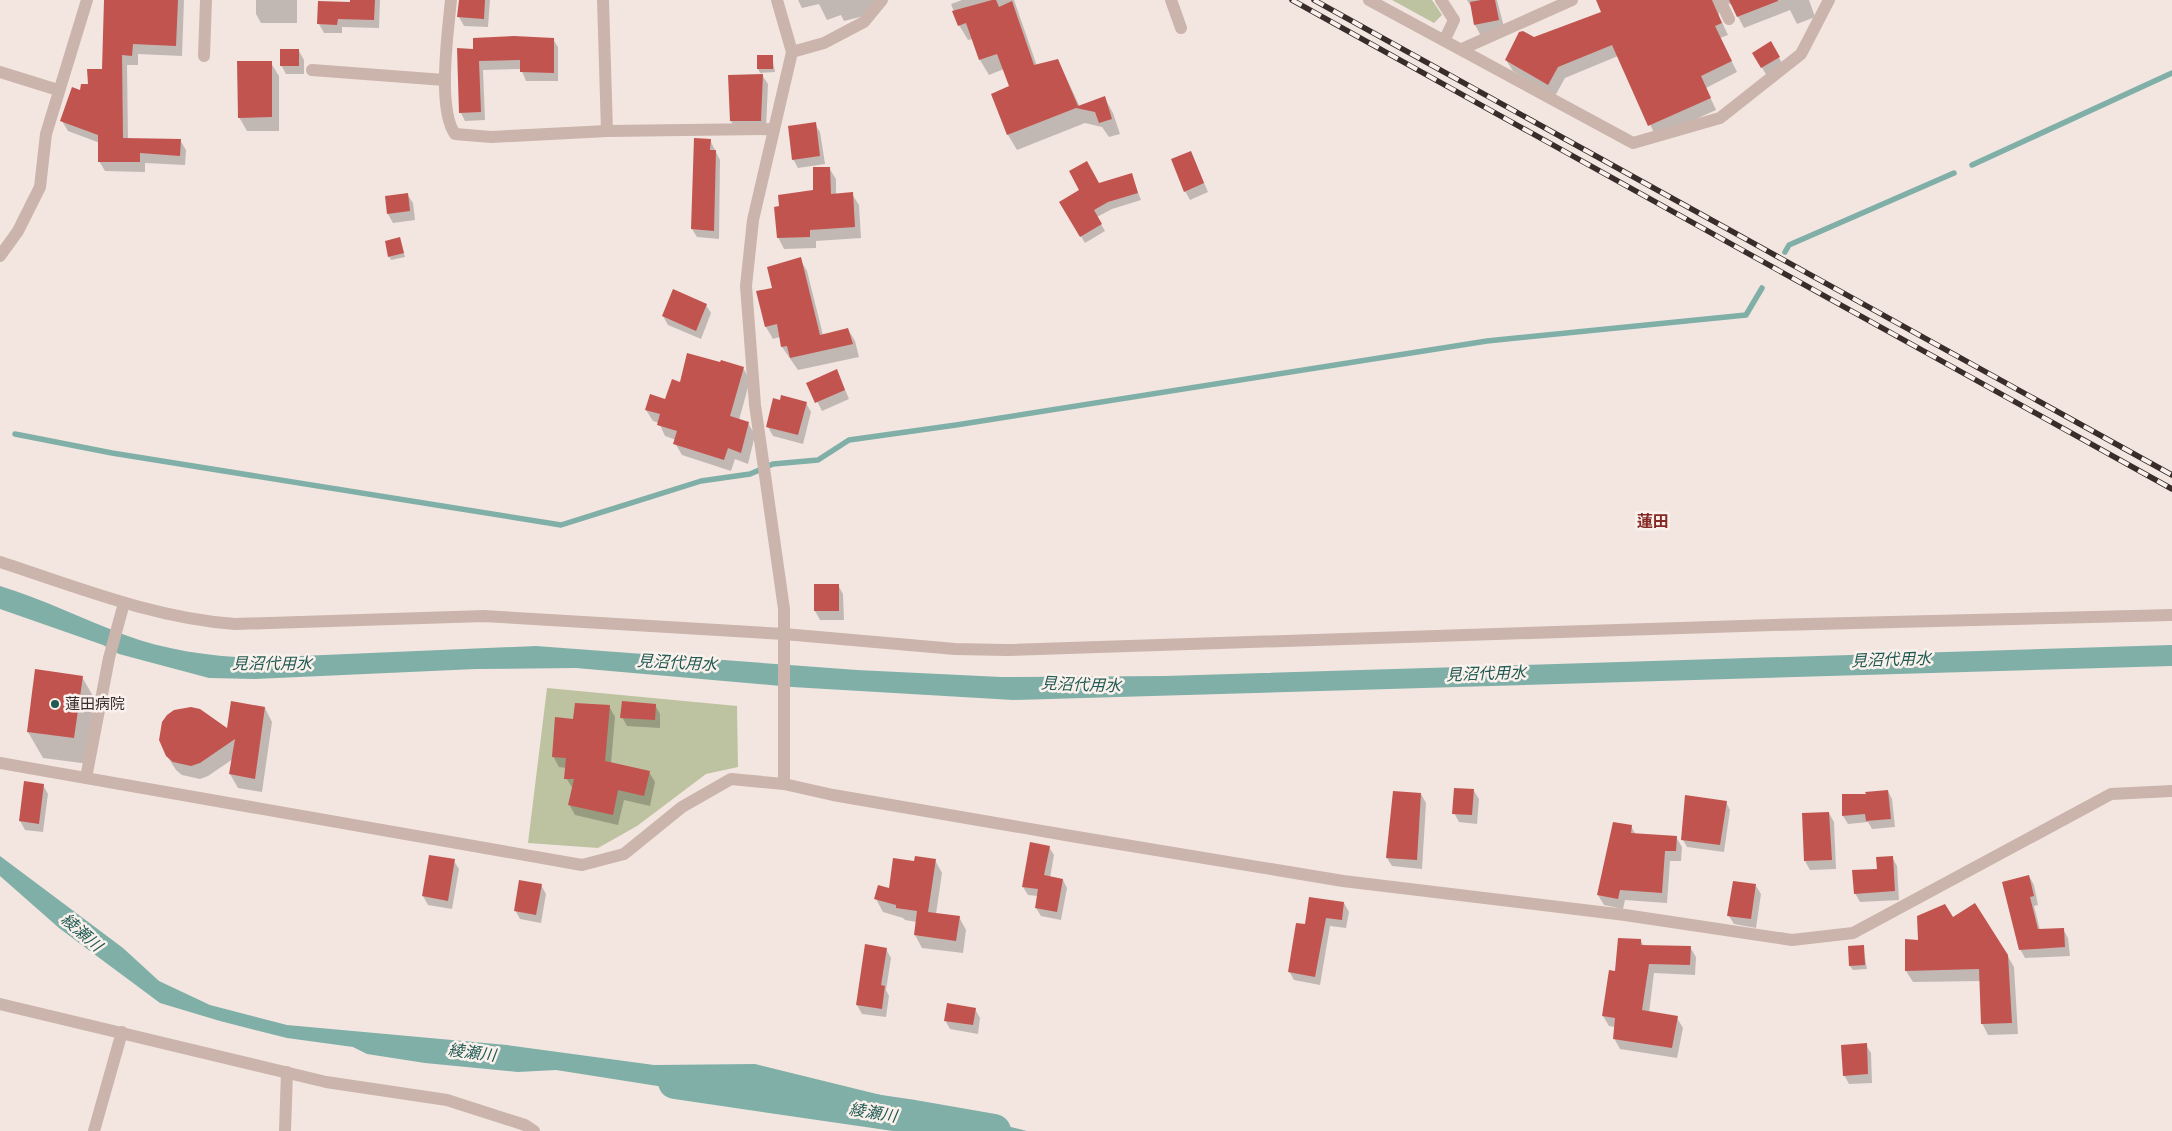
<svg xmlns="http://www.w3.org/2000/svg" width="2172" height="1131" viewBox="0 0 2172 1131" font-family="'IBM Plex Sans','Noto Sans JP',sans-serif">
	<style>
		.green { fill: #bdc2a0 }
		.water { fill: #80afa8 }
		.shadow { fill: #0003 }
		.lines { fill: none; stroke-linecap: round; stroke-linejoin: round }
		.stream { stroke: #80afa8; stroke-width: 5.5 }
		.river { stroke: #80afa8; stroke-width: 34 }
		.building { fill: #c2544f }
		.minor { stroke: #cbb4ac; stroke-width: 12 }
		.rail-casing { stroke: #392d2b; stroke-width: 5.5 }
		.rail { stroke: #faf1ed; stroke-width: 4; stroke-dasharray: 11; stroke-linecap: butt }
		.poi-dot { fill: #215a52; stroke: #faf1ed; stroke-width: 2 }
		.labels { text-anchor: middle; stroke-width: 5; stroke-linejoin: round; paint-order: stroke }
		.poi-label { font-size: 15px; fill: #392d2b; stroke: #faf1ed; text-anchor: start }
		.neighbourhood-label { font-size: 16px; font-weight: bold; fill: #862a26; stroke: #faf1ed }
		.water-label { font-size: 16px; font-style: italic; fill: #215a52; stroke: #faf1ed }
	</style>
	<rect width="100%" height="100%" fill="#f3e6e0"/>
	<g class="green">
		<polygon points="1392,0 1432,0 1442,15 1434,23"/>
		<polygon points="547,688 737,706 738,767 706,774 637,826 598,848 528,843"/>
	</g>
	<g class="water">
		<path d="M0,586c43,13 83,33 125,49 40,15 84,21 127,23l284,-12 321,24 144,7 164,-1 1007,-31v21l-1159,34 -221,-13 -216,-19 -100,1 -221,10 -46,-1 -90,-24 -16,-9 -103,-36z"/>
		<polygon points="0,856 123,948 159,981 210,1005 287,1025 507,1045 654,1065 755,1064 1027,1131 949,1131 848,1104 791,1094 664,1087 556,1070 518,1072 425,1063 367,1054 353,1047 287,1038 220,1021 160,1003 59,928 0,876"/>
	</g>
	<g class="shadow">
		<polygon points="105,0 184,0 182,56 138,54 138,65 127,65 128,140 180,140 186,150 185,165 145,163 145,172 105,171 99,161 100,143 68,131 62,121 81,91 103,70"/>
		<polygon points="256,0 297,0 297,23 261,23 256,14"/>
		<polygon points="351,0 380,0 379,28 342,27 342,33 324,33 319,24 351,3"/>
		<polygon points="460,0 490,0 488,27 464,26 459,17"/>
		<polygon points="798,0 874,0 876,13 844,21 841,15 827,20 819,4 802,8"/>
		<polygon points="962,0 1014,0 1037,66 1058,60 1080,107 1104,97 1113,113 1120,134 1109,137 1102,127 1085,123 1017,150 1008,135 992,94 1011,87 1004,69 989,75 980,60 973,39 968,40 959,25 951,4"/>
		<polygon points="1467,0 1497,0 1505,31 1481,36 1475,25 1472,8"/>
		<polygon points="1608,0 1809,0 1815,17 1797,24 1790,10 1744,28 1732,5 1727,3 1719,7 1719,16 1728,35 1720,38 1737,72 1706,88 1716,110 1656,137 1618,56 1565,78 1555,96 1513,71 1506,60 1534,39 1603,13"/>
		<polygon points="553,39 558,47 558,81 526,81 521,69 483,70 485,120 465,121 461,113 474,50"/>
		<polygon points="1770,43 1784,66 1767,76 1753,53"/>
		<polygon points="299,51 304,60 304,74 286,74 281,65"/>
		<polygon points="772,56 775,72 760,73 758,69"/>
		<polygon points="271,63 279,76 279,131 247,131 239,117"/>
		<polygon points="762,75 768,84 766,129 736,130 731,121"/>
		<polygon points="815,124 820,132 825,164 798,168 793,159"/>
		<polygon points="710,140 720,160 719,239 697,237 692,229"/>
		<polygon points="1191,152 1208,192 1190,200 1185,191"/>
		<polygon points="829,168 836,179 836,195 852,194 859,205 861,238 816,241 816,248 784,249 778,237 815,192"/>
		<polygon points="1131,174 1141,200 1112,209 1097,217 1105,231 1085,243 1061,202 1098,184"/>
		<polygon points="407,194 413,203 415,220 393,223 388,214 386,197"/>
		<polygon points="400,239 405,257 391,260 389,256"/>
		<polygon points="800,259 807,271 823,335 848,329 855,341 859,357 798,370 782,347 780,337 773,339 766,327 757,292 773,289"/>
		<polygon points="706,305 711,313 701,339 668,325 663,316"/>
		<polygon points="743,368 750,380 739,420 748,423 755,435 748,464 735,459 731,471 682,455 675,443 676,440 665,436 659,423 653,421 646,410 666,400 681,384"/>
		<polygon points="841,380 849,399 822,411 808,383"/>
		<polygon points="806,403 811,412 803,444 773,436 768,427"/>
		<polygon points="815,585 838,585 843,594 844,620 820,620 815,611"/>
		<polygon points="82,677 97,703 89,764 43,758 28,732"/>
		<polygon points="655,705 660,714 660,728 627,726 622,717"/>
		<polygon points="609,706 615,717 611,763 649,772 655,782 650,806 624,800 618,825 575,815 569,804 573,789 566,778 566,768 559,767 553,756 575,721"/>
		<polygon points="265,708 272,722 262,792 238,788 230,774 233,759 208,776 200,779 182,775 176,770 167,756 228,730"/>
		<polygon points="43,785 48,794 43,832 25,830 20,821"/>
		<polygon points="1474,791 1479,799 1477,824 1459,822 1454,813"/>
		<polygon points="1888,791 1892,799 1895,827 1872,829 1868,822 1848,824 1843,816 1867,795"/>
		<polygon points="1421,794 1426,803 1422,869 1392,866 1387,858"/>
		<polygon points="1726,802 1730,810 1724,852 1687,847 1683,840"/>
		<polygon points="1829,813 1834,822 1836,869 1810,870 1805,861 1803,814"/>
		<polygon points="1631,826 1636,835 1676,837 1682,847 1681,861 1670,861 1667,903 1625,900 1623,909 1604,905 1598,895"/>
		<polygon points="1049,847 1054,855 1050,878 1063,880 1067,888 1061,920 1041,916 1036,908 1038,896 1028,895 1023,887"/>
		<polygon points="1892,857 1897,866 1899,900 1860,902 1855,893"/>
		<polygon points="935,860 942,873 936,914 959,917 966,930 963,953 922,948 915,935 917,922 905,920 903,918 883,912 876,899 890,890 915,862"/>
		<polygon points="454,861 459,869 452,909 428,905 423,896"/>
		<polygon points="2029,876 2034,885 2038,905 2034,906 2040,930 2063,929 2068,938 2070,956 2025,958 2020,949"/>
		<polygon points="541,885 546,894 541,923 520,919 515,910"/>
		<polygon points="1756,886 1761,894 1756,928 1734,924 1729,916"/>
		<polygon points="1344,903 1349,912 1346,928 1330,926 1320,985 1294,980 1289,971 1306,926"/>
		<polygon points="1953,919 2007,955 2014,967 2018,1034 1988,1035 1982,1023 1981,981 1913,982 1906,971 1919,941"/>
		<polygon points="1641,941 1644,946 1690,947 1696,957 1695,975 1654,973 1649,1013 1677,1018 1683,1028 1677,1058 1620,1049 1614,1038 1615,1027 1609,1026 1603,1016"/>
		<polygon points="1863,946 1867,969 1853,970 1850,966"/>
		<polygon points="886,949 891,958 886,990 889,996 886,1017 862,1014 857,1005"/>
		<polygon points="975,1009 980,1018 978,1034 950,1029 945,1020"/>
		<polygon points="1866,1045 1871,1053 1872,1083 1849,1084 1844,1075"/>
	</g>
	<g class="lines">
		<g class="stream">
			<polyline points="1972,165 2172,73"/>
			<polyline points="1785,252 1789,245 1954,173"/>
			<polyline points="15,434 112,453 561,525 701,481 750,474 773,464 818,460 849,440 956,425 1487,341 1746,315 1762,288"/>
		</g>
		<polyline class="river" points="675,1082 908,1116 994,1131"/>
	</g>
	<g class="building">
		<polygon points="104,0 178,0 176,46 133,44 132,56 122,55 123,138 181,139 180,156 140,153 140,162 98,162 98,135 60,121 72,87 80,90 81,84 88,84 87,69 102,69"/>
		<polygon points="350,0 375,0 374,20 338,19 337,25 317,24 318,1 350,2"/>
		<polygon points="459,0 485,0 484,19 457,17"/>
		<polygon points="992,0 996,0 999,7 1012,1 1034,65 1058,59 1078,106 1105,96 1112,119 1099,123 1095,112 1076,108 1007,135 991,94 1009,86 997,54 979,60 966,23 958,26 952,11"/>
		<polygon points="1481,0 1495,0 1499,20 1474,25 1470,2"/>
		<polygon points="1596,0 1712,0 1722,23 1715,26 1732,61 1701,76 1711,98 1648,126 1612,45 1558,67 1548,85 1505,60 1519,32 1523,31 1534,37 1601,12"/>
		<polygon points="1729,0 1778,0 1778,1 1737,17"/>
		<polygon points="514,36 554,38 554,73 520,72 520,60 479,61 481,112 459,113 457,48 473,49 473,38"/>
		<polygon points="1771,41 1780,57 1761,68 1752,53"/>
		<rect x="280" y="49" width="19" height="17"/>
		<rect x="757" y="55" width="16" height="14"/>
		<polygon points="237,61 272,61 272,117 238,118"/>
		<polygon points="763,74 761,121 730,121 728,75"/>
		<polygon points="816,122 820,156 792,160 788,126"/>
		<polygon points="694,138 711,139 710,150 716,150 714,231 691,229"/>
		<polygon points="1191,151 1204,183 1184,192 1171,159"/>
		<polygon points="1087,161 1099,183 1132,173 1138,193 1108,202 1094,210 1102,224 1080,237 1059,202 1079,190 1069,171"/>
		<polygon points="813,167 830,167 831,194 853,192 855,227 810,230 810,237 777,238 774,207 779,206 778,195 813,190"/>
		<polygon points="408,193 410,211 387,214 385,196"/>
		<polygon points="400,237 404,253 388,257 385,241"/>
		<polygon points="801,257 820,335 848,328 853,344 790,358 787,346 781,347 777,324 765,327 756,291 772,288 767,267"/>
		<polygon points="673,289 707,304 696,331 662,316"/>
		<polygon points="687,353 720,362 721,360 744,367 730,416 749,422 741,453 728,448 724,460 673,444 677,431 657,425 660,414 645,410 650,394 665,399 672,379 680,382"/>
		<polygon points="837,369 845,390 815,403 806,383"/>
		<polygon points="781,395 807,402 798,435 766,427 773,398 780,400"/>
		<rect x="814" y="584" width="25" height="27"/>
		<polygon points="35,669 83,676 74,738 27,732"/>
		<polygon points="231,701 265,707 255,779 229,774 235,739 200,763 191,766 173,762 166,756 159,740 162,722 167,715 174,710 191,707 200,709 227,728"/>
		<polygon points="622,701 656,704 655,720 620,718"/>
		<polygon points="575,703 610,705 605,761 650,771 644,796 618,790 613,815 568,805 574,779 564,779 566,758 552,757 555,717 573,719"/>
		<polygon points="24,781 44,784 39,824 19,821"/>
		<polygon points="1454,788 1474,789 1472,815 1452,814"/>
		<polygon points="1888,790 1891,819 1866,821 1865,814 1842,816 1842,794 1866,794 1865,792"/>
		<polygon points="1393,791 1421,793 1417,860 1386,858"/>
		<polygon points="1685,795 1727,801 1720,845 1681,840"/>
		<polygon points="1829,812 1832,860 1804,861 1802,813"/>
		<polygon points="1613,822 1632,825 1631,833 1677,836 1676,851 1665,851 1662,893 1620,890 1618,899 1597,895"/>
		<polygon points="1030,842 1050,846 1044,875 1063,879 1057,912 1035,908 1038,889 1022,887"/>
		<polygon points="429,855 455,859 448,901 422,896"/>
		<polygon points="915,856 936,859 928,912 960,916 956,941 914,935 917,911 896,908 896,905 874,899 878,885 889,888 893,858 914,861"/>
		<polygon points="1893,856 1895,891 1854,894 1852,870 1877,869 1876,857"/>
		<polygon points="2029,875 2034,896 2030,897 2038,929 2064,928 2065,947 2019,950 2002,882"/>
		<polygon points="519,880 542,884 536,915 514,911"/>
		<polygon points="1733,881 1756,884 1751,919 1727,916"/>
		<polygon points="1309,897 1344,902 1342,920 1326,918 1315,977 1288,972 1296,923 1305,924"/>
		<polygon points="1975,903 2008,955 2012,1023 1981,1024 1979,969 1905,971 1905,939 1918,940 1917,916 1945,904 1953,917"/>
		<polygon points="1618,938 1641,939 1641,945 1691,946 1690,965 1649,964 1642,1010 1678,1016 1672,1048 1613,1039 1615,1018 1602,1016 1609,970 1615,971"/>
		<polygon points="865,944 887,948 881,985 885,986 882,1009 856,1005"/>
		<polygon points="1864,945 1865,965 1849,966 1848,946"/>
		<polygon points="947,1003 976,1008 973,1025 944,1021"/>
		<polygon points="1867,1043 1868,1074 1843,1076 1841,1045"/>
	</g>
	<g class="lines">
		<g class="minor">
			<path d="M451,0c-3,31 -14,109 4,134l36,3 116,-6 167,-2"/>
			<polyline points="603,0 607,131"/>
			<polyline points="777,0 792,52 753,220 746,286 755,405 784,609 784,784"/>
			<polyline points="1171,0 1181,28"/>
			<polyline points="1369,0 1633,143 1720,118 1801,54 1829,0"/>
			<polyline points="1441,0 1454,20 1445,39"/>
			<polyline points="1720,0 1729,19"/>
			<polyline points="1462,49 1572,0"/>
			<polyline points="792,52 824,43 864,22 882,0"/>
			<polyline points="204,56 206,0"/>
			<polyline points="312,70 444,80"/>
			<polyline points="0,72 58,90"/>
			<polyline points="0,256 18,231 40,187 46,134 87,0"/>
			<path d="M0,562c77,25 153,56 235,62l249,-8 300,18 171,15 52,1 766,-25 399,-10"/>
			<polyline points="0,763 582,865 624,854 682,807 731,779 784,784 833,795 1077,837 1343,881 1625,915 1792,940 1853,933 2111,794 2172,791"/>
			<polyline points="86,778 109,658 124,603"/>
			<polyline points="0,1004 326,1082 447,1100 525,1125 534,1131"/>
			<polyline points="94,1131 122,1032"/>
			<polyline points="285,1131 287,1072"/>
		</g>
		<defs>
			<g id="rail">
				<polyline points="1292,0 2172,489"/>
				<polyline points="1314,0 2172,475"/>
			</g>
		</defs>
		<use href="#rail" class="rail-casing"/>
		<use href="#rail" class="rail"/>
	</g>
	<circle class="poi-dot" cx="55" cy="704" r="5"/>
	<g class="labels">
		<g class="poi-label">
			<text x="65" y="709">蓮田病院</text>
		</g>
		<g class="neighbourhood-label">
			<text x="1653" y="527">蓮田</text>
		</g>
		<g class="water-label">
			<text transform="translate(1891 659) rotate(-2)" y="6">見沼代用水</text>
			<text transform="translate(677 662) rotate(3)" y="6">見沼代用水</text>
			<text x="272" y="669">見沼代用水</text>
			<text transform="translate(1486 673) rotate(-2)" y="6">見沼代用水</text>
			<text transform="translate(1081 684) rotate(2)" y="6">見沼代用水</text>
			<text transform="translate(82 932) rotate(41)" y="6">綾瀬川</text>
			<text transform="translate(472 1052) rotate(7)" y="6">綾瀬川</text>
			<text transform="translate(873 1112) rotate(9)" y="6">綾瀬川</text>
		</g>
	</g>
</svg>
